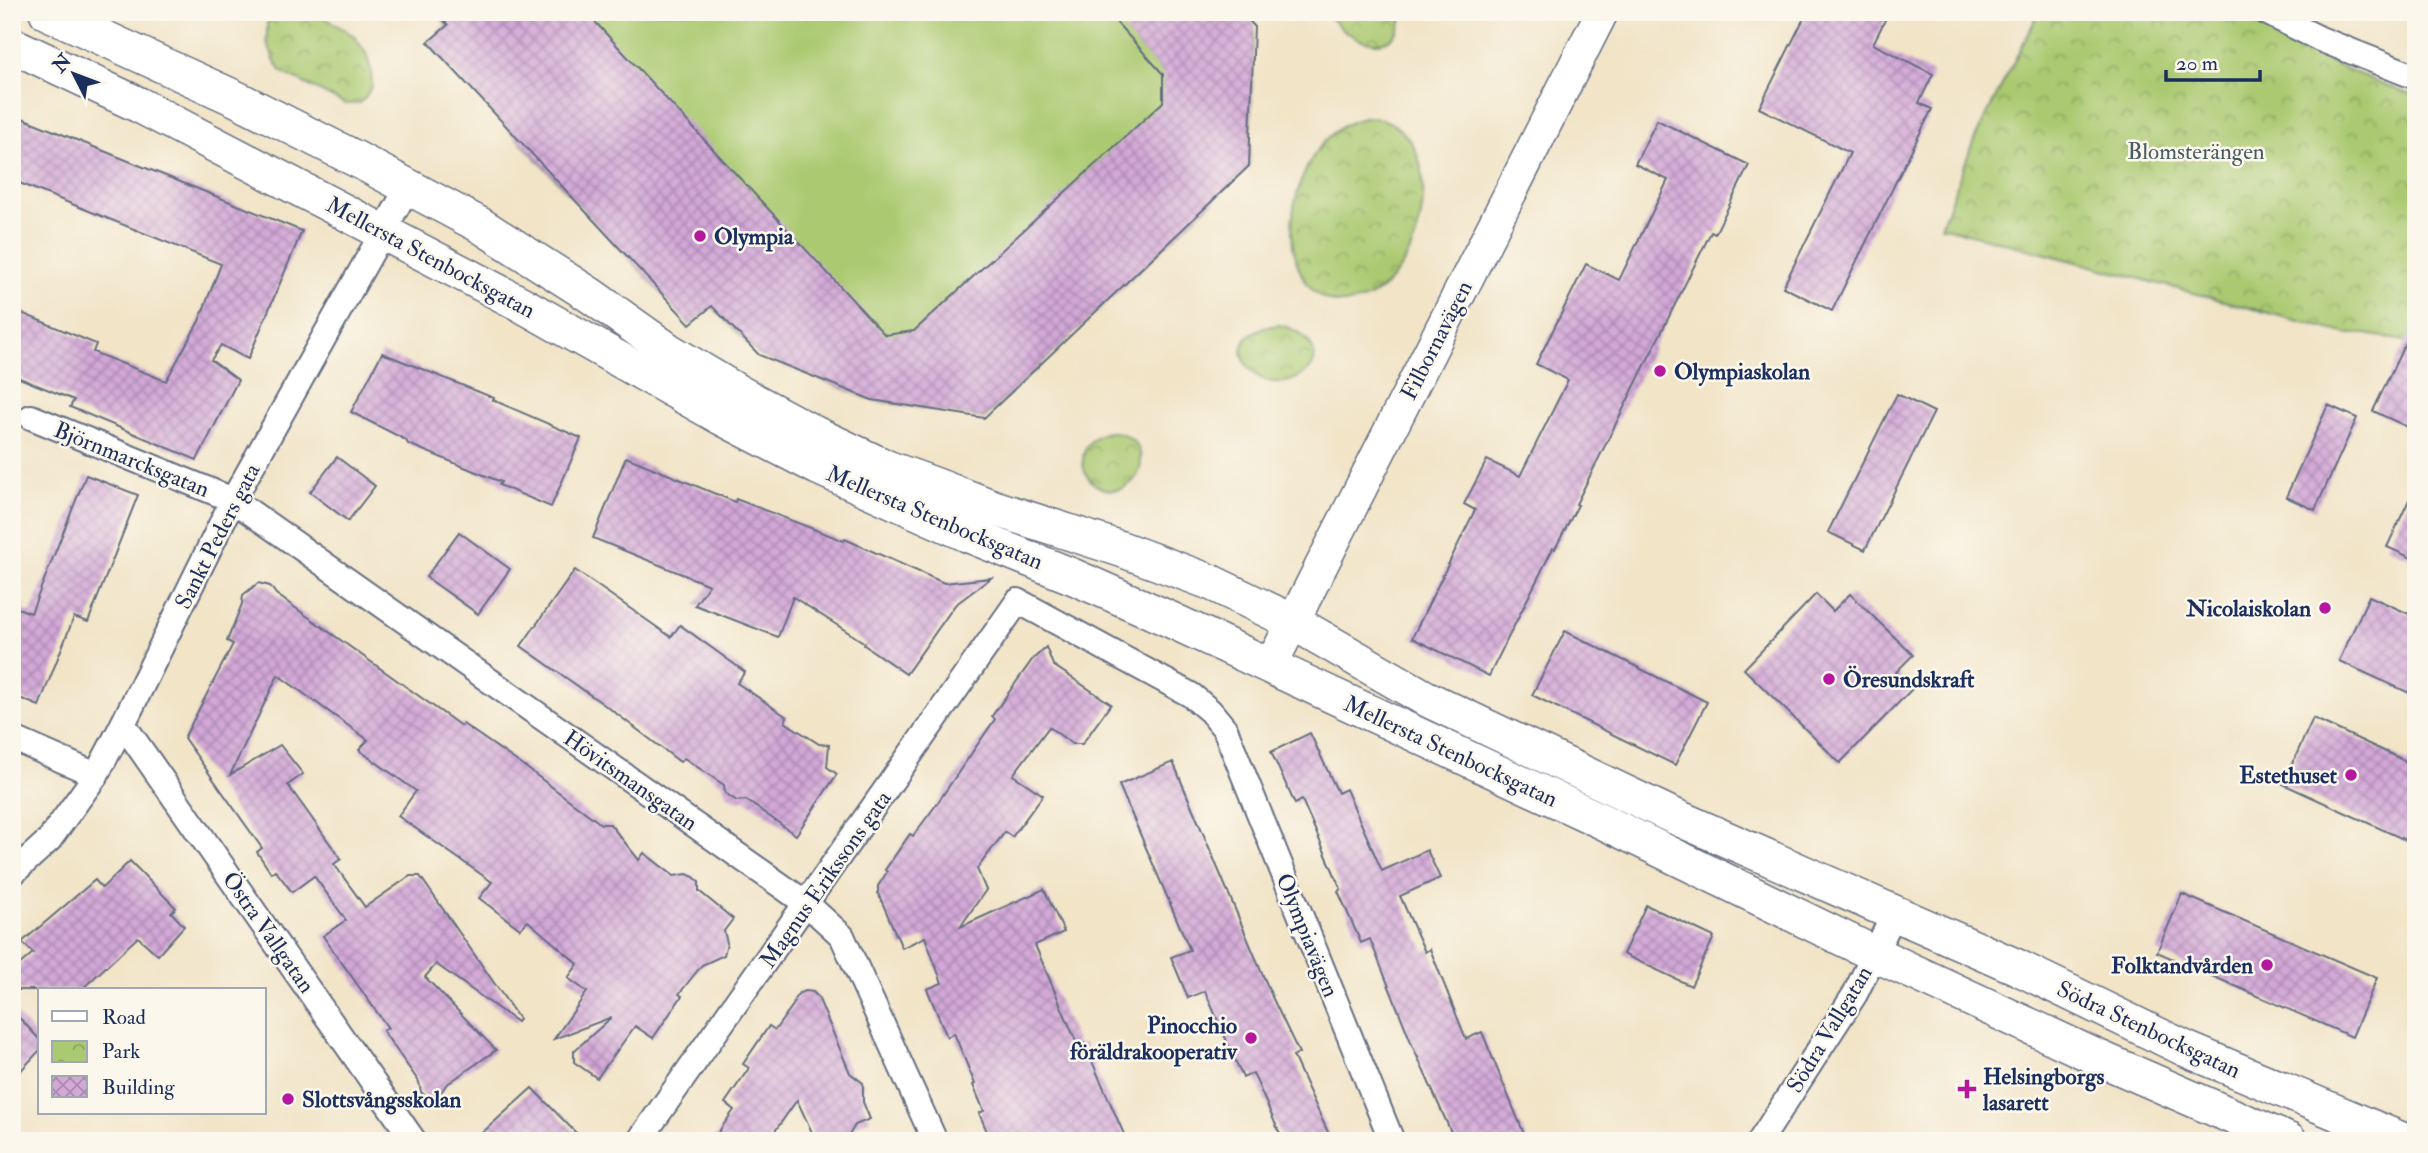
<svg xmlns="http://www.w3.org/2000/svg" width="2428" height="1153" viewBox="0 0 2428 1153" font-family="'IM FELL Double Pica',serif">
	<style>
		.park { fill: url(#park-crowns); stroke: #627c67; stroke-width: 2 }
		.pitch { fill: #aac970; stroke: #627c67; stroke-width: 2 }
		.building { fill: url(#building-cross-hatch) }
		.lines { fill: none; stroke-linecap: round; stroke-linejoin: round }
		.minor-casing { stroke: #666e83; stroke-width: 28 }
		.tertiary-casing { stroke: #666e83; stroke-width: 35 }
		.secondary-casing { stroke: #666e83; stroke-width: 38 }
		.minor { stroke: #fff; stroke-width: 24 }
		.tertiary { stroke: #fff; stroke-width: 32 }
		.secondary { stroke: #fff; stroke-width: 35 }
		.poi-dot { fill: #b5179e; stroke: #fbf7ec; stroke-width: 2.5 }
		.labels { text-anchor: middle; stroke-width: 5; stroke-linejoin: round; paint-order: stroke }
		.park-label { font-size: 23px; fill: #465d63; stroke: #fbf7ec }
		.poi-label { font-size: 23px; font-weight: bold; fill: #1b2f5e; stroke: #fbf7ec; text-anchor: start }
		.street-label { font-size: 23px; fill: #1b2f5e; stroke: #fbf7ec }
	</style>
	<defs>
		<pattern id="park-crowns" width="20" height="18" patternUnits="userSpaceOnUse" patternTransform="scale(1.75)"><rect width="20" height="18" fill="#aac970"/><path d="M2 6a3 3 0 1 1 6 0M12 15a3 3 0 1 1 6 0" fill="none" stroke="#8aa45f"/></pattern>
		<pattern id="building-cross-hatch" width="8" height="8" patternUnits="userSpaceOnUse" patternTransform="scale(1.75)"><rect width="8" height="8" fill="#d3a8d7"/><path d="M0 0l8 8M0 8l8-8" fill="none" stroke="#aa89b2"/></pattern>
	</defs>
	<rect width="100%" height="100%" fill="#fbf7ec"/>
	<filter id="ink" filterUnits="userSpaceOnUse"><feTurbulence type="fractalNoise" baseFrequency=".0143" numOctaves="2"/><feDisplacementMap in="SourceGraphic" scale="14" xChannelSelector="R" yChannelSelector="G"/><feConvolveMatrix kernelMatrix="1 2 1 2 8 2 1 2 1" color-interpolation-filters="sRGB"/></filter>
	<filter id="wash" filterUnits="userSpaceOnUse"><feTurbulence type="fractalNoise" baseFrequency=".00686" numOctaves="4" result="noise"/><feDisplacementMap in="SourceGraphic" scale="28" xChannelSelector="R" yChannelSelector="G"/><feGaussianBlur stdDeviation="1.57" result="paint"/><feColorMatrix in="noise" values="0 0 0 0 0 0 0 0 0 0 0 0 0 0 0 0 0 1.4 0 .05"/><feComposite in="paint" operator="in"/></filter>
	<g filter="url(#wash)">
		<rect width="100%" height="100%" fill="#f1e4c7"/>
		<g class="park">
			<polygon points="273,12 315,12 353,35 366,53 371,70 372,86 365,98 359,103 345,104 282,72 274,60 267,42 267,23"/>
			<path d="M1326,12h77c-5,52 -57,29 -77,0z"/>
			<polygon points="2039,12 2231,12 2339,66 2403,92 2416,95 2416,343 2366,334 2348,334 1941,226 1974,140"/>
			<path d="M1371,117c88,12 55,183 -26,186 -17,1 -31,-9 -40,-23 -33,-51 0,-157 66,-163z"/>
			<path d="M1278,325c25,3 54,33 23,51 -47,28 -92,-44 -23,-51z"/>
			<circle cx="1112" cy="461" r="29"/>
		</g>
		<polygon class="pitch" points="436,12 1241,12 1254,26 1249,166 984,418 872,400 759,355 712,306 690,324 428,42 447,25"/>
		<g id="blocks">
			<g class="building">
				<polygon points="436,12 586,12 885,335 914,331 1163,102 1163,74 1107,12 1241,12 1254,26 1249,166 984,418 872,400 759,355 712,306 690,324 428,42 448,25"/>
				<polygon points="1807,12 1889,12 1873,44 1933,74 1919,103 1932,109 1832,311 1783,287 1850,153 1759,108"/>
				<polygon points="12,114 302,231 248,359 221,345 211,360 238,380 197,460 70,407 74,400 12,375 12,309 96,344 93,352 166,381 199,321 221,264 12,180"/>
				<polygon points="1657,120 1749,165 1715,234 1711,232 1576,504 1578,505 1555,549 1553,548 1489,676 1412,638 1475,510 1464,504 1487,460 1520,476 1568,380 1536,364 1586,264 1619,280 1668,180 1635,164"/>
				<polygon points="2416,320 2416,431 2373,411"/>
				<polygon points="382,353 494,398 493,400 581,438 551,507 499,485 501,482 408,444 406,440 351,412"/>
				<polygon points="1897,394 1934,412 1865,550 1828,532"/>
				<polygon points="2328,405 2357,418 2315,510 2286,497"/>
				<polygon points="337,457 375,486 348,521 310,492"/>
				<polygon points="626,457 735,502 736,499 844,541 845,539 944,583 991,578 955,605 906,674 864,645 865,643 793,597 778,637 695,605 709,585 593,538"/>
				<polygon points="86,475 138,495 88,622 74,617 39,706 12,695 12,606 31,613"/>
				<polygon points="2416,485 2416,560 2387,547"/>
				<polygon points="459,532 510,569 478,614 426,577"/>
				<polygon points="575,570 671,637 680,625 745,672 737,683 787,717 785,722 819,744 829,745 827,767 837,774 796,835 746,800 737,801 725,793 724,785 684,758 680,762 613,711 521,646"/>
				<polygon points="258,583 270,586 276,594 461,726 463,724 528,769 601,824 610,824 639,860 644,853 674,876 687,874 694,877 699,882 699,891 733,919 724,931 727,943 724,955 702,965 679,994 682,996 653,1038 635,1026 597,1078 574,1062 574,1051 612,1017 554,1039 587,992 568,978 578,964 528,921 520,929 479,898 492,882 398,816 416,791 359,750 368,740 278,675 230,775 280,745 303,774 288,785 341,859 334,864 365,907 410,876 420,876 519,1019 517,1022 436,964 425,977 496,1050 446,1085 439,1095 426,1097 421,1092 419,1082 383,1031 388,1028 323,936 346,920 314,876 292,892 275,870 271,873 257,852 262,848 184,738 233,644 227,641 242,604 243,595"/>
				<polygon points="1816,594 1833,611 1850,594 1913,655 1896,672 1913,688 1840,763 1744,669"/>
				<polygon points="2369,596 2416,617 2416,696 2339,661"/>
				<polygon points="1565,631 1707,702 1675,765 1532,695"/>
				<polygon points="1046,647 1053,665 1111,704 1082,744 1072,744 1049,727 1013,775 1043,795 1012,837 1005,832 977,869 986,890 960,927 1044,889 1064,932 1035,945 1078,1046 1084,1043 1127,1141 991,1141 979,1113 984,1111 973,1085 975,1084 954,1033 947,1037 927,989 942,983 925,937 902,948 878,893 878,886 887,872 885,870 910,834 913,836 936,805 995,719 992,716 1032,660"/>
				<polygon points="2313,718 2416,766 2416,845 2283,784"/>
				<polygon points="1310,733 1338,793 1346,789 1382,871 1427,850 1440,878 1400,896 1425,952 1430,949 1466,1039 1482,1032 1527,1141 1455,1141 1413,1047 1370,939 1361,943 1338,891 1341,889 1302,800 1295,804 1271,752"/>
				<polygon points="1173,762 1273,999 1299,1053 1293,1056 1332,1141 1283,1141 1253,1073 1243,1078 1205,991 1188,998 1171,957 1190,950 1119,785"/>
				<polygon points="130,861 176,908 171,912 184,926 158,955 138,937 81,990 12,990 12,971 33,953 22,942 95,880 102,888"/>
				<polygon points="2182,894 2377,978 2352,1037 2157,952"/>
				<polygon points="1646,905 1714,937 1691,986 1623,954"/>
				<polygon points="806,991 813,992 818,997 850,1073 863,1083 863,1102 870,1119 855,1125 848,1137 841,1139 827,1138 816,1141 797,1100 768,1141 712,1141 734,1110 725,1103 749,1068 743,1064 769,1026 775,1030 793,1005 795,998 799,993"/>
				<polygon points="12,1010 40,1040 40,1050 12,1080"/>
				<polygon points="532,1088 584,1141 473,1141"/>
			</g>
		</g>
	</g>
	<g filter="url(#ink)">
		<use href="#blocks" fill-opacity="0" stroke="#666e83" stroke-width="2"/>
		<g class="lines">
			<defs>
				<g id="minor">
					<polyline points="2266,12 2320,39 2416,77"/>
					<polyline points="31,417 233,500 807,904 842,936 935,1141"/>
					<polyline points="123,724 414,1141"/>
					<polyline points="12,738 96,775"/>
					<polyline points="12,874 49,840 96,775 123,724 233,500 408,187"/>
					<polyline points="639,1141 1018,601 1191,695 1210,711 1225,729 1392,1141"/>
					<polyline points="1760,1141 1855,994 1894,914"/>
				</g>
				<polyline id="tertiary" points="1270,667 1602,12"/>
				<g id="secondary">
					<polyline points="47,12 239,100 358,160 480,225 590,295 669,351 741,394 813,433 887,468 934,485 997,509 1121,549 1210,582 1293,622 1425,698 1669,814 2017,967 2186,1049 2404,1141"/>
					<polyline points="12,45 139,105 521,304 721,417 818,467 967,534 1074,577 1169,619 1608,824 1875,954 2092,1055 2289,1141"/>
				</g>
			</defs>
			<use href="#minor" class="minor-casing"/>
			<use href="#tertiary" class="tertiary-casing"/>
			<use href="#secondary" class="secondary-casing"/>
			<use href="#minor" class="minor"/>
			<use href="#tertiary" class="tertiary"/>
			<use href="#secondary" class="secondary"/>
		</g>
	</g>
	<g class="poi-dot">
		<circle cx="700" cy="236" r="7"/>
		<circle cx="1660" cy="371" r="7"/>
		<circle cx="2325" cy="608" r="7"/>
		<circle cx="1829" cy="679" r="7"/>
		<circle cx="2351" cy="775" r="7"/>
		<circle cx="2267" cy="965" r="7"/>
		<circle cx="1251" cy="1038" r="7"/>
		<path d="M1963.5 1078.5h7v7h7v7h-7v7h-7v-7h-7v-7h7z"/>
		<circle cx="288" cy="1099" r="7"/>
	</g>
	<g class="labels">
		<g class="park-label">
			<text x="2196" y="159">Blomsterängen</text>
		</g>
		<g class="poi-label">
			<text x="714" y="244">Olympia</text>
			<text x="1674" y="379">Olympiaskolan</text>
			<text x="2311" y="616" text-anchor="end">Nicolaiskolan</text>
			<text x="1843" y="687">Öresundskraft</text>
			<text x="2337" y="783" text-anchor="end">Estethuset</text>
			<text x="2253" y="973" text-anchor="end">Folktandvården</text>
			<text x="1237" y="1033" text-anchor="end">Pinocchio<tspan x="1237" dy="26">föräldrakooperativ</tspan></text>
			<text x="1983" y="1084">Helsingborgs<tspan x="1983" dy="26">lasarett</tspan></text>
			<text x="302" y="1107">Slottsvångsskolan</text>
		</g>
		<g class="street-label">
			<text transform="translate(431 257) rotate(28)" y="8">Mellersta Stenbocksgatan</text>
			<text transform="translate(1436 340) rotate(-63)" y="8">Filbornavägen</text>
			<text transform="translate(132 459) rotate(22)" y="8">Björnmarcksgatan</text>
			<text transform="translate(935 517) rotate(23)" y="8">Mellersta Stenbocksgatan</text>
			<text transform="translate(217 536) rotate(-63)" y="8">Sankt Peders gata</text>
			<text transform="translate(1451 751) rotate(25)" y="8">Mellersta Stenbocksgatan</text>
			<text transform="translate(631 780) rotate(35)" y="8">Hövitsmansgatan</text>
			<text transform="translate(825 879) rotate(-55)" y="8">Magnus Erikssons gata</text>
			<text transform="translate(269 932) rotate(55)" y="8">Östra Vallgatan</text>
			<text transform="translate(1308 935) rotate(68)" y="8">Olympiavägen</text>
			<text transform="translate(1829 1029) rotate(-59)" y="8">Södra Vallgatan</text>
			<text transform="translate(2149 1029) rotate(25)" y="8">Södra Stenbocksgatan</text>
		</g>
	</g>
	<rect width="2428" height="1153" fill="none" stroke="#fbf7ec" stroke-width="42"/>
	<rect x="38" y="988" width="228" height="126" fill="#fbf7ec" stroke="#a1a7b3" stroke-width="2"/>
	<rect x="52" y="1011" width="35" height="10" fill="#ffffff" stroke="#a1a7b3" stroke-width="2"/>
	<text x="102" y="1024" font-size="21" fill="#1b2f5e">Road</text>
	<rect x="52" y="1041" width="35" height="21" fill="url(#park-crowns)" stroke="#a1a7b3" stroke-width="2"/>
	<text x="102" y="1058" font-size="21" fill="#1b2f5e">Park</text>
	<rect x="52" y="1076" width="35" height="21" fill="url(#building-cross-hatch)" stroke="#a1a7b3" stroke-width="2"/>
	<text x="102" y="1094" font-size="21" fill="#1b2f5e">Building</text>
	<g transform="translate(74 74) rotate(312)" stroke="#fbf7ec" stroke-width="5" paint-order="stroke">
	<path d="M0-5L12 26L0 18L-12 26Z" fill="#1b2f5e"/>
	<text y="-10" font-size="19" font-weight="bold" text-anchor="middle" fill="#1b2f5e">N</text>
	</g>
	<path d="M2166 70v10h94v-10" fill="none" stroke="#1b2f5e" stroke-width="3.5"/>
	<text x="2176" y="70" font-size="21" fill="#1b2f5e" stroke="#fbf7ec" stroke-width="5" paint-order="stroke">20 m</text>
</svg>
